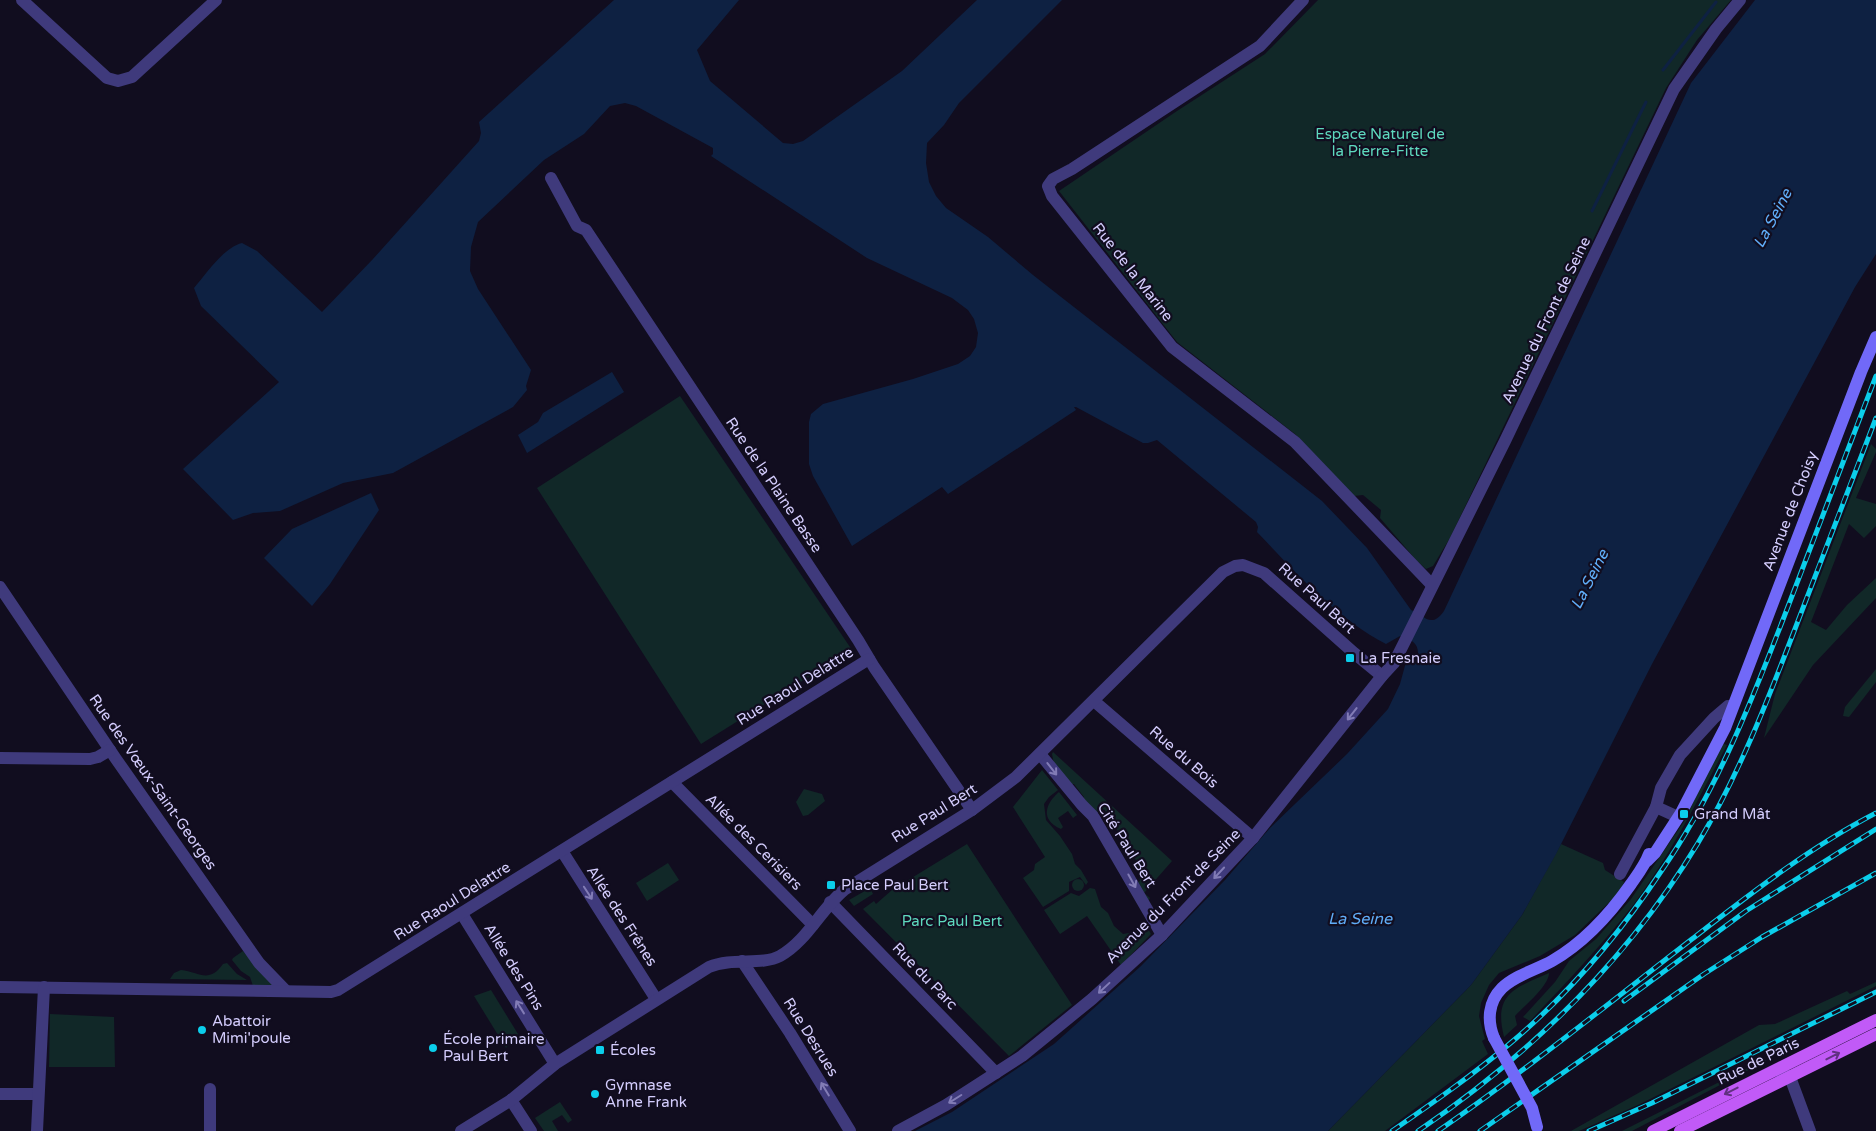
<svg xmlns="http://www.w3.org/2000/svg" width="1876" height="1131" viewBox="0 0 1876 1131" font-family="'Varela Round',sans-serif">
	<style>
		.green { fill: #112828 }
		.water { fill: #0e2142 }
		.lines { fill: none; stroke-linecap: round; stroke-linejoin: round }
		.stream { stroke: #0e2142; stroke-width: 3 }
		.minor { stroke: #3f3a7c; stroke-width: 12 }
		.secondary { stroke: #7169f8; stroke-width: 12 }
		.primary { stroke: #c15af7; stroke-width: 12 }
		.rail-casing { stroke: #0bceeb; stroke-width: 5 }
		.rail { stroke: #110d1f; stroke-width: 3; stroke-dasharray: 9; stroke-linecap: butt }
		.secondary-bridge { stroke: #7169f8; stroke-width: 12 }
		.oneway { stroke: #827cb6 }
		.oneway2 { stroke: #603080 }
		.poi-dot { fill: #0bceeb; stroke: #110d1f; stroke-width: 2 }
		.labels { text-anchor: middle; stroke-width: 4.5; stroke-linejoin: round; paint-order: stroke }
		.park-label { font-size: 15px; fill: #5ed9be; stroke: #110d1f }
		.street-label { font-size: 15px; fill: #d4cdfd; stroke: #110d1f }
		.poi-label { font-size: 15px; fill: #d4cdfd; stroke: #110d1f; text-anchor: start }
		.water-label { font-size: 16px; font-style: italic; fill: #60adf8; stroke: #110d1f }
	</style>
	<rect width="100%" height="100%" fill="#110d1f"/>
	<g class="green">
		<polygon points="1318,0 1731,0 1697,40 1666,88 1450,538 1433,566 1426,569 1417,561 1380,518 1381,510 1363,495 1354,496 1295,434 1177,342 1059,191 1177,111 1265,54"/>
		<polygon points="680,396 852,650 701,744 537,488"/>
		<polygon points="1871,444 1876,449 1876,452 1856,498 1876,504 1876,526 1864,538 1849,524 1811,622 1826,630 1847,605 1876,578 1876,598 1813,665 1764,738 1775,694"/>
		<polygon points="1876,669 1876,682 1849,717 1843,716 1845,707"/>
		<path d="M1721,743l6,2c-29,55 -56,109 -93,159 -32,41 -68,79 -104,117l-7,-4 32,-35 14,-21 27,-22 35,-40 54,-79z"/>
		<polygon points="1053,752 1172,861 1144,893 1150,898 1148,901 1135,883 1140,881 1138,873 1142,870 1104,809 1097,813 1082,801 1084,797 1074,784 1069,784 1054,764 1052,754"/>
		<polygon points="1042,770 1058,790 1049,797 1044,804 1046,820 1060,836 1072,854 1075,864 1081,870 1088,882 1086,885 1080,877 1069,882 1069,891 1043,907 1023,878 1034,870 1035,864 1045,857 1013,807"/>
		<polygon points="804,789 822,794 825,801 808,815 803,816 796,802"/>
		<path d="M1059,792l18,23 -4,3 -5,-7 -10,7 5,9 -2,2c-21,-9 -16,-25 -2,-37z"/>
		<polygon points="967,844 1072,1005 1009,1056 863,909 874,901 876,904 892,890"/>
		<polygon points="1561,844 1603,863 1605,870 1624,882 1620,892 1575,935 1540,956 1499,973 1489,985 1481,1003 1479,1016 1485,1039 1482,1041 1488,1054 1385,1131 1328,1131 1471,985 1522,915"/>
		<polygon points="668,863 679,880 647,901 636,883"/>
		<circle cx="1078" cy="885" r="6"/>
		<polygon points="870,888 873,894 854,906 849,900"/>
		<polygon points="1090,888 1095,889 1101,907 1108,913 1114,926 1123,934 1129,933 1134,940 1145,934 1141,927 1145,924 1151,934 1121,965 1087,916 1060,934 1044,910 1071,893 1079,896"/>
		<polygon points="243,951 273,985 253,986 250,977 241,971 232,960 233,958"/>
		<path d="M227,963l10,11 10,6 -77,-1 4,-6 7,-3c18,2 28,14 42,-6z"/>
		<path d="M1549,973c0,13 -25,33 -34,43l2,9 -13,12c-11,-44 11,-49 45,-64z"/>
		<polygon points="1876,982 1876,986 1638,1105 1579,1131 1571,1131 1759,1025 1775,1024 1847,991 1850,994"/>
		<polygon points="491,990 518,1034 506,1048 474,996"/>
		<polygon points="50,1014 114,1017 115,1067 49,1067"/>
		<polygon points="1765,1059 1766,1061 1632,1131 1622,1131"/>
		<polygon points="560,1102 572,1120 568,1123 562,1115 552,1121 558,1131 544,1131 535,1118"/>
	</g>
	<g class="water">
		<path d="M614,0h125l-42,50 13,31 73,62 10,1 10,-3 99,-70 75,-71h85l-103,103 -15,22 -17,18 -1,20 3,19 7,14 10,12 42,29 45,38 289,226 45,47 44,62c12,4 20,20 33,1l247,-528 64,-83h121v254l-21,33 -203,377 -96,190 -34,61 -51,70 -143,146h-413l37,-19 102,-68 87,-78 84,-86 45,-52 77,-74 41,-45 12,-25 6,-22 12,-6c1,-13 -6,-16 -18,-20l-14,8c-50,-26 -91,-72 -129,-112l1,-5 -2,-5 -99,-82 -9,3h-5l-67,-36h-2l2,3 -128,84 -6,-7 -90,59 -39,-70 -4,-12v-42l2,-8 12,-10 90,-25 45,-15 12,-8 6,-9 2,-14 -4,-14 -6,-9 -16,-12 -85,-40 -156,-102 2,-2v-6l-77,-42 -11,-3 -15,3 -26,28 -40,26 -66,62 -7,25 -1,24 8,18 53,81 -5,16 1,4 -14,17 -120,66 -50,10 -63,28 -27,2 -20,7 -50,-51 96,-87 -78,-76 -7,-18c13,-15 29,-40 48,-45l15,8 65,61 51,-53 106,-118 2,-8 -2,-11z"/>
		<polygon points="612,372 624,392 527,453 518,435 538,422 543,413"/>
		<polygon points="371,493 379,510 330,584 312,606 264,558 292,529"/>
	</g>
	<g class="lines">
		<g class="stream">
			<polyline points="1663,70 1716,2"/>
			<polyline points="1592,211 1646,102"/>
		</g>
		<g class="minor">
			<polyline points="22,0 107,78 118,81 132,77 216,0"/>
			<polyline points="1303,0 1260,46 1072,169 1053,179 1048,186 1052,196 1172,347 1295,442 1432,585"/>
			<polyline points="551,178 577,226 586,230 858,640 874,667 972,810"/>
			<polyline points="0,587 116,759 259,963 286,991"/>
			<polyline points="1094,701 1253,838"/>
			<polyline points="1040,754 1082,805 1093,816 1162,935"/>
			<polyline points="0,758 90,759 98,757 110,750"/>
			<polyline points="672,782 813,925"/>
			<polyline points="1656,807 1678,817"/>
			<polyline points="562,851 656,999"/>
			<polyline points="1620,874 1656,807 1661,788 1680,755 1714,718 1728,706"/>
			<polyline points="830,902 996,1073"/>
			<polyline points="462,914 555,1064"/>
			<polyline points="742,961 790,1033 850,1131"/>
			<polyline points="0,987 331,992 338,990 869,659"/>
			<polyline points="1781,1073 1790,1077 1810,1131"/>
			<polyline points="210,1089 210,1131"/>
			<polyline points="0,1094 37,1094"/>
			<polyline points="511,1100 531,1131"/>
			<polyline points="37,1131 44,987"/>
			<path d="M461,1131l50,-31 44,-36 154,-97c24,-10 52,-1 71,-11 27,-15 41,-47 64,-66l128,-80 44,-33 207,-205 12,-6 8,-1 21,8 90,80 28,23"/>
			<polyline points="898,1131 946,1105 1022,1056 1092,999 1162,935 1253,838 1382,676 1394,663 1505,441 1674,89 1716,29 1740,0"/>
		</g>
		<g class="secondary">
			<polyline points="1647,861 1655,853 1681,813 1725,728 1861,372 1876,337"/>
			<path d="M1494,1038c-7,-17 -6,-36 8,-50 13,-13 34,-18 50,-27 33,-19 58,-47 79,-77 7,-10 14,-19 18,-30"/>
		</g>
		<g class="primary">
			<polyline points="1653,1131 1876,1020"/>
			<polyline points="1680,1131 1876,1034"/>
		</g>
		<defs>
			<g id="rail">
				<polyline points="1624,1001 1746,911 1876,829"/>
				<path d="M1392,1131c39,-27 78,-54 115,-85 60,-50 112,-111 155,-176 54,-78 88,-165 122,-253 31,-80 61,-161 92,-241"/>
				<path d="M1418,1131c113,-77 209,-170 280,-288 42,-70 71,-146 100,-222 26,-68 52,-136 78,-203"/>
				<path d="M1438,1131c87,-60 170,-127 254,-192 58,-45 118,-92 184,-126"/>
				<polyline points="1480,1131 1704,974 1762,937 1876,873"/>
				<polyline points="1589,1131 1652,1103 1876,992"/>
			</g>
		</defs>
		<use href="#rail" class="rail-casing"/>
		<use href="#rail" class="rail"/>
		<polyline class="secondary-bridge" points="1494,1038 1532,1108 1537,1127"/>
	</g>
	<defs><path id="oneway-shaft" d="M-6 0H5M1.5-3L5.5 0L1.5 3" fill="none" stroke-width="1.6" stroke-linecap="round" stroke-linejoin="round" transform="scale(1.25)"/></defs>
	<g class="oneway">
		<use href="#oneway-shaft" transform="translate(1352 714) rotate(128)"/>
		<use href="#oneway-shaft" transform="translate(1052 769) rotate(52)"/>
		<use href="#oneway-shaft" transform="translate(1219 873) rotate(133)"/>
		<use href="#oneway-shaft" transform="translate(1132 881) rotate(61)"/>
		<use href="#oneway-shaft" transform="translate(588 893) rotate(57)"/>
		<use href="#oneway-shaft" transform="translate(1104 988) rotate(137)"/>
		<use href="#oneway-shaft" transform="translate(520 1007) rotate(-122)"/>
		<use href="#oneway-shaft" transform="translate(825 1089) rotate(-121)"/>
		<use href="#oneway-shaft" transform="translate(955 1099) rotate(148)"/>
	</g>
	<g class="oneway2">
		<use href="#oneway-shaft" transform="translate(1833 1056) rotate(-27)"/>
		<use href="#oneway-shaft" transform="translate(1731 1091) rotate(153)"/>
	</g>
	<g class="poi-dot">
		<rect x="1345" y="653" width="10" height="10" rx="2.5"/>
		<rect x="1679" y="809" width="10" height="10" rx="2.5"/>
		<rect x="826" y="880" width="10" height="10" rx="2.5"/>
		<circle cx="202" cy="1030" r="5"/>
		<circle cx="433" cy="1048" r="5"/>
		<rect x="595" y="1045" width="10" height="10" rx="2.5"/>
		<circle cx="595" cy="1094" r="5"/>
	</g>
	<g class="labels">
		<g class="park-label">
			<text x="1380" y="139">Espace Naturel de<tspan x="1380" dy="17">la Pierre-Fitte</tspan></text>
			<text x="952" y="926">Parc Paul Bert</text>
		</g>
		<g class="street-label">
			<text transform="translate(1133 272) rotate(52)" y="5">Rue de la Marine</text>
			<text transform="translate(1546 320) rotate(-64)" y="5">Avenue du Front de Seine</text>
			<text transform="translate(774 485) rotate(56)" y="5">Rue de la Plaine Basse</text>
			<text transform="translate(1790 511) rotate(-69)" y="5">Avenue de Choisy</text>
			<text transform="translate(1317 598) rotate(42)" y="5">Rue Paul Bert</text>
			<text transform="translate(795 686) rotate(-32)" y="5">Rue Raoul Delattre</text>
			<text transform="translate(1184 757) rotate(41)" y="5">Rue du Bois</text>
			<text transform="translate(153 782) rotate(55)" y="5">Rue des Vœux-Saint-Georges</text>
			<text transform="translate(934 813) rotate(-32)" y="5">Rue Paul Bert</text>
			<text transform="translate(754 842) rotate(45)" y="5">Allée des Cerisiers</text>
			<text transform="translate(1127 845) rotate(58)" y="5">Cité Paul Bert</text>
			<text transform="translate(1173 896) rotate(-45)" y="5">Avenue du Front de Seine</text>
			<text transform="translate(452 901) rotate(-32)" y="5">Rue Raoul Delattre</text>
			<text transform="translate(622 916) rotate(57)" y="5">Allée des Frênes</text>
			<text transform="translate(514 967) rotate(58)" y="5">Allée des Pins</text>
			<text transform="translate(925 976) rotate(46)" y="5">Rue du Parc</text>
			<text transform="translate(811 1037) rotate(58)" y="5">Rue Desrues</text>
			<text transform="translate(1758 1061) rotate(-26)" y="5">Rue de Paris</text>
		</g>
		<g class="poi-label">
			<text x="1360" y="663">La Fresnaie</text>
			<text x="1694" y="819">Grand Mât</text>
			<text x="841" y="890">Place Paul Bert</text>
			<text x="212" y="1026">Abattoir<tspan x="212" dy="17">Mimi'poule</tspan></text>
			<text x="443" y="1044">École primaire<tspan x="443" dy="17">Paul Bert</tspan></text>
			<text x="610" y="1055">Écoles</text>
			<text x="605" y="1090">Gymnase<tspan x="605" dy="17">Anne Frank</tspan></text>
		</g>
		<g class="water-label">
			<text transform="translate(1772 218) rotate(-62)" y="6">La Seine</text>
			<text transform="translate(1589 579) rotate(-63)" y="6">La Seine</text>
			<text x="1360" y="924">La Seine</text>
		</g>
	</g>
</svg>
